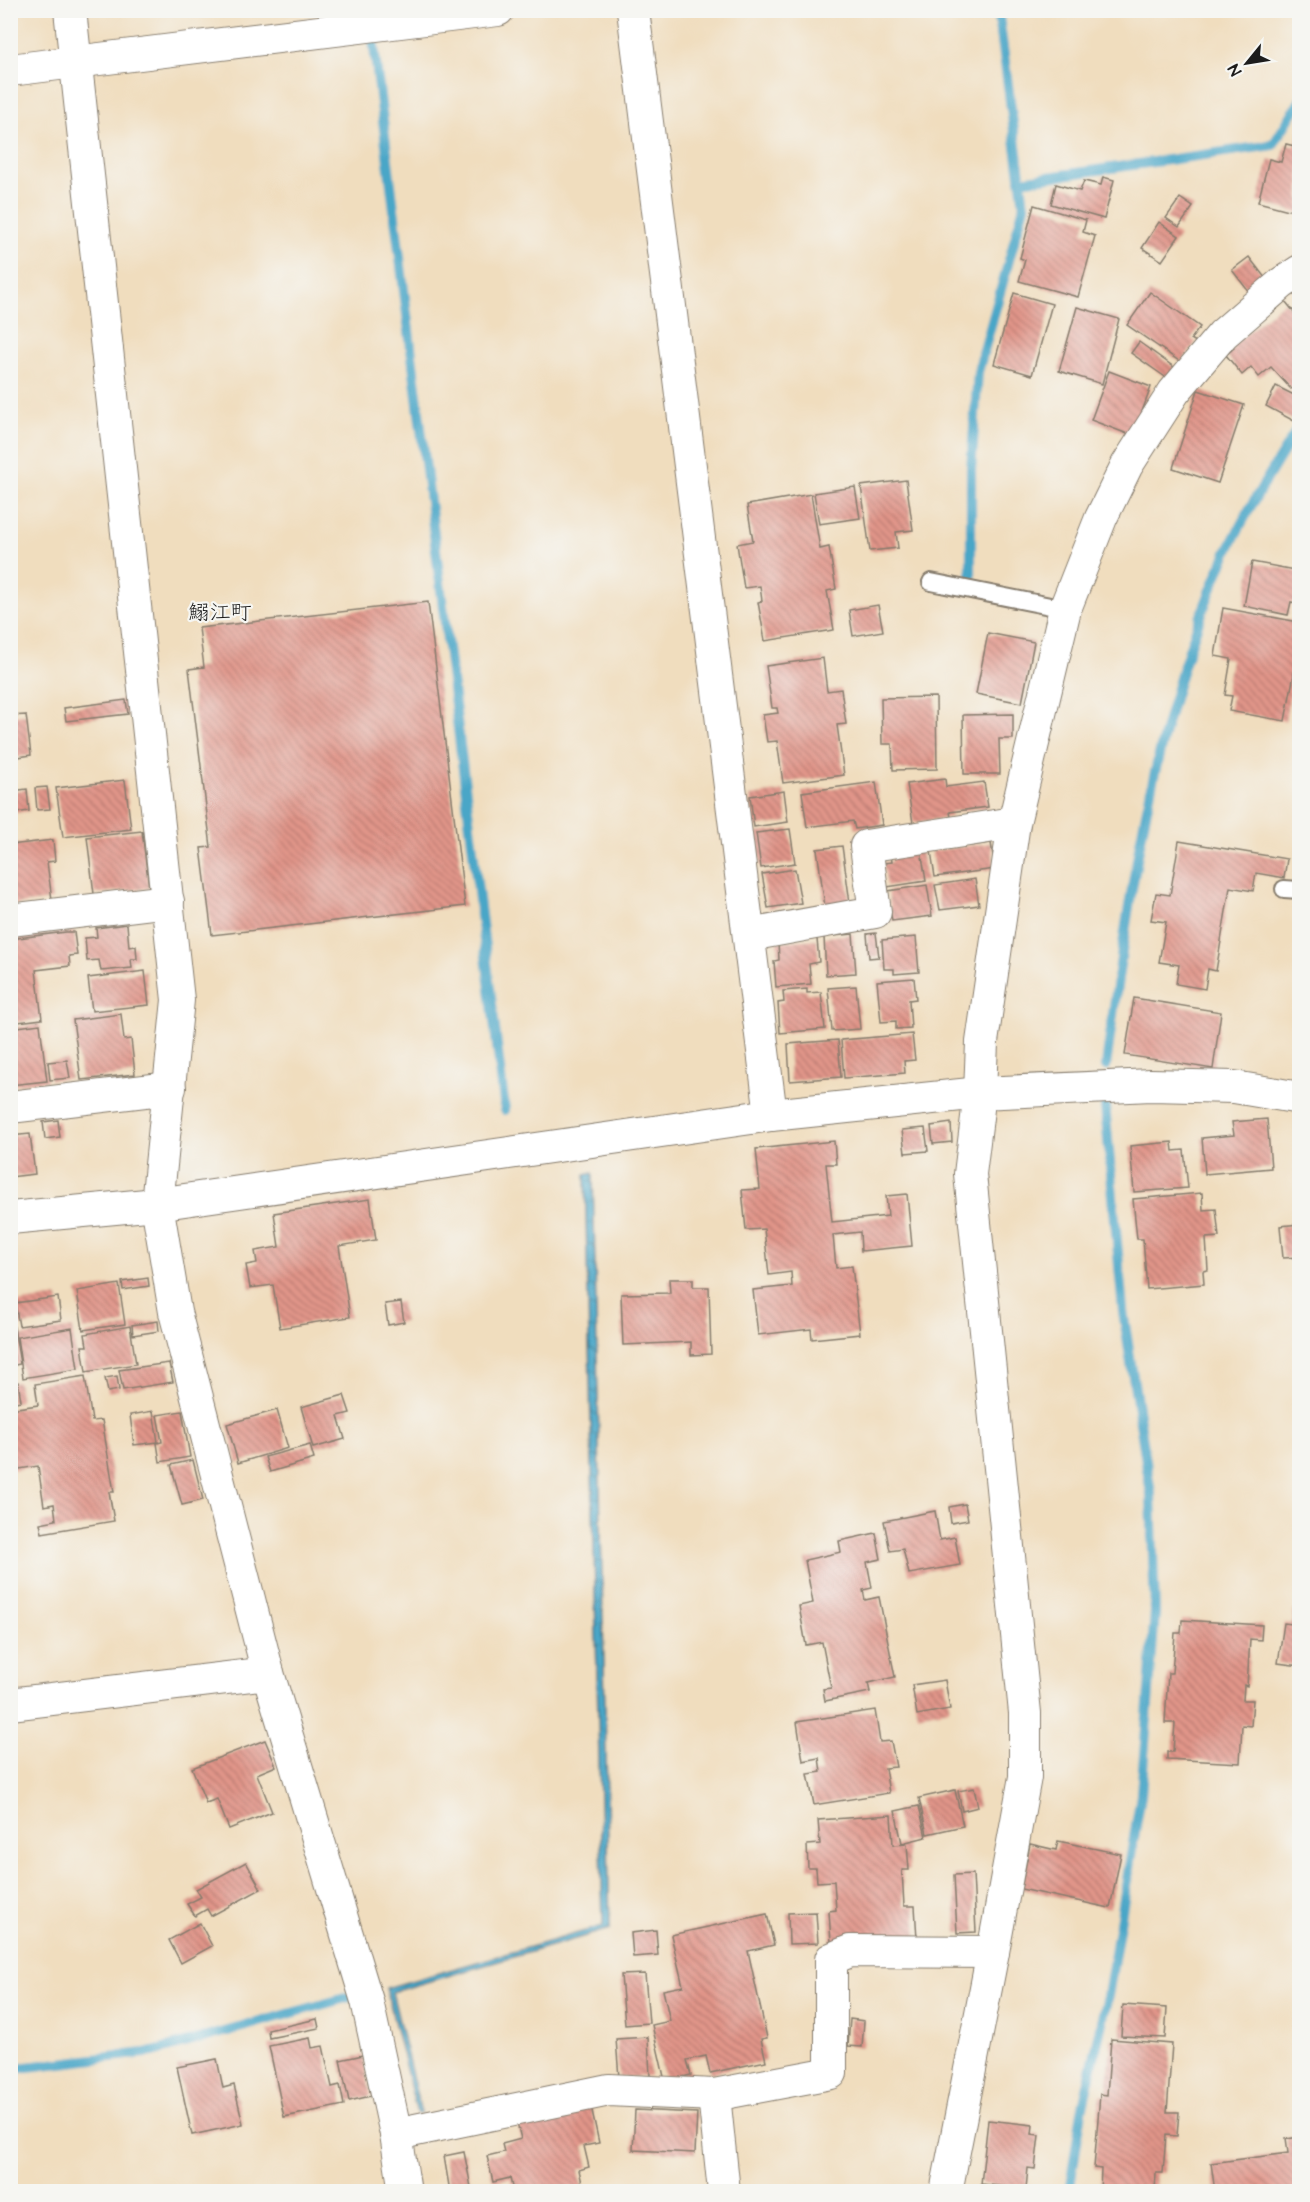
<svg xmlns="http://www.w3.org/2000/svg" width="1310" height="2202" viewBox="0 0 1310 2202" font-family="'Architects Daughter','Klee One',sans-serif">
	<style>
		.water { fill: url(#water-ripples); stroke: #326172; stroke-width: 1.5 }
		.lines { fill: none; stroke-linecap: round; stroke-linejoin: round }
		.stream { stroke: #48a6c7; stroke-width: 10 }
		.building { fill: url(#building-back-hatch) }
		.service-casing { stroke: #867c6d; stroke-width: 20 }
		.minor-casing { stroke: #867c6d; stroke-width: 34 }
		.service { stroke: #fff; stroke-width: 16 }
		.minor { stroke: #fff; stroke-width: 32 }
		.labels { text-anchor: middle; stroke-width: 4.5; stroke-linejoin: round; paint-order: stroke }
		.quarter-label { font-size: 21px; fill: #1c1c1c; stroke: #f6f6f2 }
	</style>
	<defs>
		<pattern id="water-ripples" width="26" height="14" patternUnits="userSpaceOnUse" patternTransform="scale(1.5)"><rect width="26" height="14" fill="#48a6c7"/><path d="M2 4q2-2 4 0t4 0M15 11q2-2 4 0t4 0" fill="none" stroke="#3b86a1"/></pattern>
		<pattern id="building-back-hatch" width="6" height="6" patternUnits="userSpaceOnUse" patternTransform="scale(1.5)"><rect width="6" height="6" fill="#e19589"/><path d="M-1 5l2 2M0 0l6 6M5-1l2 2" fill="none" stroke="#b6796f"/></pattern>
	</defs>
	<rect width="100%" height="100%" fill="#f6f6f2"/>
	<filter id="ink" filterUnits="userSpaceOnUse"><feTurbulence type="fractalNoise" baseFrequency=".0167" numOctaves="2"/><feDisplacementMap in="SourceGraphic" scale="12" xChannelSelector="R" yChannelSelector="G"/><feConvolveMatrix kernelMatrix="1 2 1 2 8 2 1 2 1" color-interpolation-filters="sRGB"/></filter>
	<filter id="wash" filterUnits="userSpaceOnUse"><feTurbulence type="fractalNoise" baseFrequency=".008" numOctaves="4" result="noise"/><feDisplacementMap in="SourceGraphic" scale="24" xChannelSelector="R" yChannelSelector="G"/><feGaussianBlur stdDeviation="1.35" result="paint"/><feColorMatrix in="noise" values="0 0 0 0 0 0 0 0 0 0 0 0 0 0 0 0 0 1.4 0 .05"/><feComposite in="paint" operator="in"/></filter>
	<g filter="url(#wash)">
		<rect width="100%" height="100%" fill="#f0ddbe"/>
		<polygon class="water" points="593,1173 610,1929 392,1992 421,2113 417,2114 386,1988 603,1926 585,1175"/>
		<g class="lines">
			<g class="stream">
				<polyline points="373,39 505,1110"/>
				<polyline points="1020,181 1273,145 1300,101"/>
				<polyline points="971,577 971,470 978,372 1024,206 998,10"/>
				<path d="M1106,1066c22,-164 45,-332 109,-486 22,-55 54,-105 85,-155"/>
				<polyline points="10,2069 153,2052 349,1997"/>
				<polyline points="1069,2192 1082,2111 1108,1996 1141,1795 1155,1612 1151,1494 1123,1311 1105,1105"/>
			</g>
		</g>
		<g id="blocks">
			<g class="building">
				<polygon points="1300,131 1300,213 1258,202 1269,159 1281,162 1286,144 1295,146"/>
				<polygon points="1103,177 1114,180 1104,219 1051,204 1056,184 1080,191 1084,181 1101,185"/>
				<polygon points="1180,198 1193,207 1179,227 1166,218"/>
				<polygon points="1034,205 1086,220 1083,232 1095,236 1078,297 1019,281 1025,260 1020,258"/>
				<polygon points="1159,222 1179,236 1162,261 1142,248"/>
				<polygon points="1249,257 1266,279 1249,292 1232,270"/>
				<polygon points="1150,292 1200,327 1191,339 1196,342 1182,363 1127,325"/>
				<polygon points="1014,293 1052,304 1032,375 994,364"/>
				<polygon points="1285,301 1294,312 1300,307 1300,382 1291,389 1271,367 1259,377 1251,367 1242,375 1226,355 1234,348 1232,346"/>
				<polygon points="1077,307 1119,319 1102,384 1059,371"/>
				<polygon points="1139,342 1178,370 1171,381 1131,353"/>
				<polygon points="1109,371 1151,387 1133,436 1091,420"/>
				<polygon points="1276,386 1300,398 1300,410 1294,421 1266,406"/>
				<polygon points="1198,390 1244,405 1218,483 1173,468"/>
				<polygon points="906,480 913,530 896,532 898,548 870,551 861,486"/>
				<polygon points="855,487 860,518 819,524 814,493"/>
				<polygon points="811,494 820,549 829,547 836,589 827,591 834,630 765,641 758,602 762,601 760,586 744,588 737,544 753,541 747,505"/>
				<polygon points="1252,562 1300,571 1300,604 1291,602 1288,615 1244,606"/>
				<polygon points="428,602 465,906 212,935 201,848 211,847 189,669 204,667 199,628"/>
				<polygon points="878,605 883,631 853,636 849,610"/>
				<polygon points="1223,608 1299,622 1296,639 1300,639 1300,665 1296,664 1285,721 1229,711 1232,696 1225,695 1231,659 1215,656"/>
				<polygon points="988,633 1034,642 1022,703 976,694"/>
				<polygon points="823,658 827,691 841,689 846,724 837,725 844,775 783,783 777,741 767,742 763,715 778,713 777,708 772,708 766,666"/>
				<polygon points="936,697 937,769 893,770 892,744 882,744 881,698"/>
				<polygon points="126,700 128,714 66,721 64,708"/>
				<polygon points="1013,714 1013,739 999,739 1000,774 964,774 963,715"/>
				<polygon points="26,715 31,755 12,758 10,716"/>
				<polygon points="945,779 946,787 984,782 988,807 950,812 951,817 913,823 907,784"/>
				<polygon points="125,780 131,829 63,837 56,788"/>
				<polygon points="876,782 882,825 855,829 853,821 807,827 802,792"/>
				<polygon points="47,787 50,809 37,810 35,788"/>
				<polygon points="27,789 29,811 15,813 12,791"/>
				<polygon points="784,791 788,822 754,827 750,796"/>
				<polygon points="790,829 795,863 761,868 756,833"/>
				<polygon points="142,831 149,888 94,894 87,837"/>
				<polygon points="53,840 55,861 47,862 52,900 14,905 10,877 10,845"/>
				<polygon points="1179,841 1287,859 1284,878 1256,873 1253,891 1230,887 1216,971 1208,969 1205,989 1176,984 1179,965 1159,962 1166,922 1151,920 1156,893 1170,895"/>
				<polygon points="991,843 995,869 935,877 931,851"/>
				<polygon points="842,846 850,903 825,907 817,849"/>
				<polygon points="921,850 926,881 887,887 883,863 892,862 891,854"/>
				<polygon points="795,869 801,903 768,908 762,874"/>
				<polygon points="975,879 979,905 940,910 935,885"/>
				<polygon points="927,885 932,916 892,921 888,891"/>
				<polygon points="127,924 129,947 136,946 137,959 131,959 132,968 101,971 99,960 87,961 85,938 97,937 96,928"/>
				<polygon points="66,932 74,932 77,955 69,956 70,966 36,970 42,1019 10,1023 10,939"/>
				<polygon points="876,933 879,957 869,958 867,934"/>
				<polygon points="853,934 856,973 826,975 824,937"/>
				<polygon points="916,937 919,972 894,974 894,969 884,969 882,940"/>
				<polygon points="817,939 819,962 809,964 811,984 776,987 774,961 779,960 778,942"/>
				<polygon points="145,971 149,1005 92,1011 88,978"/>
				<polygon points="914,978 916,999 909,1000 911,1028 896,1029 896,1021 881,1022 877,981"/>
				<polygon points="856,986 860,1029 832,1031 828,988"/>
				<polygon points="807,989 807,993 821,992 825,1029 780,1033 778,1003 784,1002 783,991"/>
				<polygon points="1134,998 1221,1012 1213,1069 1125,1055"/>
				<polygon points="121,1014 124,1040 131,1039 135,1074 81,1080 73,1020"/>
				<polygon points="40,1024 47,1081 10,1085 10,1028"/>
				<polygon points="912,1034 915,1060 904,1061 905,1073 844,1078 841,1040"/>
				<polygon points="838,1040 841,1077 790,1081 788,1044"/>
				<polygon points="67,1060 70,1078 50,1080 48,1062"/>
				<polygon points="1267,1119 1271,1168 1205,1174 1202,1138 1234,1135 1232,1122"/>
				<polygon points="58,1120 60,1137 45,1139 43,1122"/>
				<polygon points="951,1123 952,1142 933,1144 931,1126"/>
				<polygon points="925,1128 928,1151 905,1153 902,1130"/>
				<polygon points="30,1134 35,1174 10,1177 10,1136"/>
				<polygon points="834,1141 836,1164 826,1164 832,1222 888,1216 886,1196 907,1194 912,1246 861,1251 860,1232 833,1235 836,1268 852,1266 860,1334 812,1339 811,1329 758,1335 753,1290 792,1286 791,1272 769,1275 764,1229 746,1230 742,1190 760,1189 756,1149"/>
				<polygon points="1172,1142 1173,1151 1184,1150 1188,1188 1134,1192 1130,1146"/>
				<polygon points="1202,1193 1203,1210 1216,1209 1219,1237 1206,1238 1208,1270 1203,1271 1204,1284 1147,1289 1143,1239 1137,1239 1133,1199"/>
				<polygon points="370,1199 376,1240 339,1246 350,1317 280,1328 273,1285 250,1288 246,1265 257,1263 255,1251 279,1247 274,1213"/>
				<polygon points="1300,1224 1300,1257 1283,1258 1280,1226"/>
				<polygon points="148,1278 149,1286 123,1290 122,1282"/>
				<polygon points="669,1279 693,1279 693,1287 709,1287 711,1354 691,1355 691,1342 623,1345 621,1294 670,1293"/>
				<polygon points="119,1284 125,1324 83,1330 77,1291"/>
				<polygon points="58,1297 61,1320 19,1326 15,1303"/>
				<polygon points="401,1302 404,1322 388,1325 385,1304"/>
				<polygon points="158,1321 159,1331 133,1335 132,1325"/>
				<polygon points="130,1326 136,1364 86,1372 82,1346 87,1346 85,1334"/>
				<polygon points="14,1327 20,1364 10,1366 10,1328"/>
				<polygon points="72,1328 78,1369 23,1378 17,1337"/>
				<polygon points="169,1363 173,1382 123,1390 119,1370"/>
				<polygon points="85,1376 92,1421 102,1420 114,1492 109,1492 114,1521 42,1533 40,1523 56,1520 54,1504 44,1506 38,1466 13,1470 10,1455 10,1409 38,1405 35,1384"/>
				<polygon points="117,1376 119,1390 108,1392 105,1378"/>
				<polygon points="18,1382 21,1401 10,1403 10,1383"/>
				<polygon points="344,1395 350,1413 338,1416 345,1439 313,1448 301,1407"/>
				<polygon points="277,1410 288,1448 238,1463 227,1424"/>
				<polygon points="153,1411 158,1442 134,1445 130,1415"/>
				<polygon points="182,1411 190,1457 160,1462 157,1443 162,1442 157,1415"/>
				<polygon points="310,1445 314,1459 270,1472 265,1457"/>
				<polygon points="193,1460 203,1500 182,1505 171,1465"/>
				<polygon points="965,1504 968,1520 951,1523 949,1507"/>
				<polygon points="935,1511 940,1540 955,1537 960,1565 909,1574 903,1549 890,1551 884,1521"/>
				<polygon points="876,1533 881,1559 867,1562 872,1588 863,1590 865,1600 879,1597 895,1677 868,1683 870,1692 825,1701 823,1689 831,1688 822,1642 806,1645 799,1606 813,1603 805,1560 841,1552 839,1541"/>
				<polygon points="1294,1610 1300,1610 1300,1666 1278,1663 1284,1623 1292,1624"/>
				<polygon points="1182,1620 1262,1625 1261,1640 1250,1639 1247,1686 1244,1685 1243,1700 1253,1700 1251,1726 1242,1725 1240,1763 1167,1759 1167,1752 1173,1752 1175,1723 1165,1723 1168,1673 1172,1673 1175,1633 1181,1633"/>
				<polygon points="945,1680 950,1709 917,1715 912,1685"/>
				<polygon points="875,1710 880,1742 891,1741 896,1767 885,1768 889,1793 814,1805 808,1774 821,1772 819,1758 803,1761 797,1722"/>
				<polygon points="265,1740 276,1766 257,1774 272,1812 229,1829 217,1799 206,1803 192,1768"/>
				<polygon points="974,1788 978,1807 962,1811 958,1791"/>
				<polygon points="955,1790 963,1826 927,1834 919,1798"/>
				<polygon points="919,1806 926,1837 902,1843 895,1811"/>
				<polygon points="891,1815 893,1845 907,1844 909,1870 902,1870 904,1906 915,1906 917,1939 831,1943 829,1911 836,1910 834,1881 817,1882 816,1868 808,1868 807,1845 820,1844 818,1820"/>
				<polygon points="1058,1841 1121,1854 1110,1908 1021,1889 1030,1844 1056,1850"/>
				<polygon points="246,1862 261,1889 211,1916 207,1909 195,1916 187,1904 201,1897 196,1889"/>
				<polygon points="973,1874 976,1932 957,1933 954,1875"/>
				<polygon points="816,1912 818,1943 789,1944 788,1913"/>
				<polygon points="767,1914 774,1945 748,1951 767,2038 761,2039 766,2061 710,2073 706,2056 687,2060 691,2075 665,2081 652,2025 670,2021 663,1990 683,1986 671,1935"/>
				<polygon points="200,1923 212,1946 181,1963 169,1940"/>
				<polygon points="656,1930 658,1955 633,1957 631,1933"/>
				<polygon points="645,1974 649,2023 625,2025 621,1975"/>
				<polygon points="1123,2005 1167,2008 1165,2038 1121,2036"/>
				<polygon points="317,2019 319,2028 269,2038 268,2030"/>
				<polygon points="850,2019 864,2021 862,2047 848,2046"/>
				<polygon points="648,2037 650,2076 619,2078 616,2039"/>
				<polygon points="310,2038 312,2048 323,2046 332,2087 340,2085 344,2105 284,2117 269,2046"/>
				<polygon points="1111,2039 1172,2044 1167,2112 1179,2112 1177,2136 1166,2135 1163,2173 1156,2173 1155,2192 1100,2192 1101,2169 1094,2168 1100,2094 1107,2095"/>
				<polygon points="363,2055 371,2096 349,2101 340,2060"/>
				<polygon points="217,2059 223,2088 234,2085 243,2124 192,2135 177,2067"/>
				<polygon points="591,2106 599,2143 584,2146 589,2167 579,2170 584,2192 513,2192 510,2178 493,2182 487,2156 504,2152 502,2144 521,2139 517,2123"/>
				<polygon points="635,2110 697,2113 695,2153 633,2150"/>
				<polygon points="988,2120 1033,2125 1032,2134 1039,2135 1035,2169 1028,2168 1026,2189 981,2184"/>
				<polygon points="1300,2136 1300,2192 1215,2192 1211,2163 1288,2153 1286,2138"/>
				<polygon points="464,2152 472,2192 450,2192 444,2156"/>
			</g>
		</g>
	</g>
	<g filter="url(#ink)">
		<use href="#blocks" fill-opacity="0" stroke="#867c6d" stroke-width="1.5"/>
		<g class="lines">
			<defs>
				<g id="service">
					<polyline points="931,582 1065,609"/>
					<polyline points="1284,889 1300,890"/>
				</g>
				<g id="minor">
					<polyline points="70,10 178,1000 157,1204 175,1312 268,1673 367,2001 396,2134 405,2192"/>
					<polyline points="633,10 771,1115"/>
					<polyline points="10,70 498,10"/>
					<polyline points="10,920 168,901"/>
					<polyline points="749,935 875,912 866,846 1014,823"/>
					<polyline points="10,1107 170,1088"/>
					<polyline points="10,1218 157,1204 771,1115 980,1093 1151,1085 1234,1087 1300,1098"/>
					<polyline points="10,1704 268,1673"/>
					<polyline points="714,2095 724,2192"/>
					<polyline points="396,2134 609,2090 714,2095 831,2073 831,1959 850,1951 993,1952"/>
					<polyline points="946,2192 993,1952 1025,1777 1025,1713 970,1174 980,1093 982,1042 1014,823 1065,609 1101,518 1127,465 1174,392 1223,334 1282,283 1300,271"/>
				</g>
			</defs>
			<use href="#service" class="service-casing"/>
			<use href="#minor" class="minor-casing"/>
			<use href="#service" class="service"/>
			<use href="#minor" class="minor"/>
		</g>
	</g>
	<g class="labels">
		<g class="quarter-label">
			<text x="220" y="619">鰯江町</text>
		</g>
	</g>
	<rect width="1310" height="2202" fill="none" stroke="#f6f6f2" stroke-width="36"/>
	<g transform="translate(1247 63) rotate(240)" stroke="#f6f6f2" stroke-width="4.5" paint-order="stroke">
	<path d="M0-4.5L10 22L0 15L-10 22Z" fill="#1c1c1c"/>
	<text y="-9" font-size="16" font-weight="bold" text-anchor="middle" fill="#1c1c1c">N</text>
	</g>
</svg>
